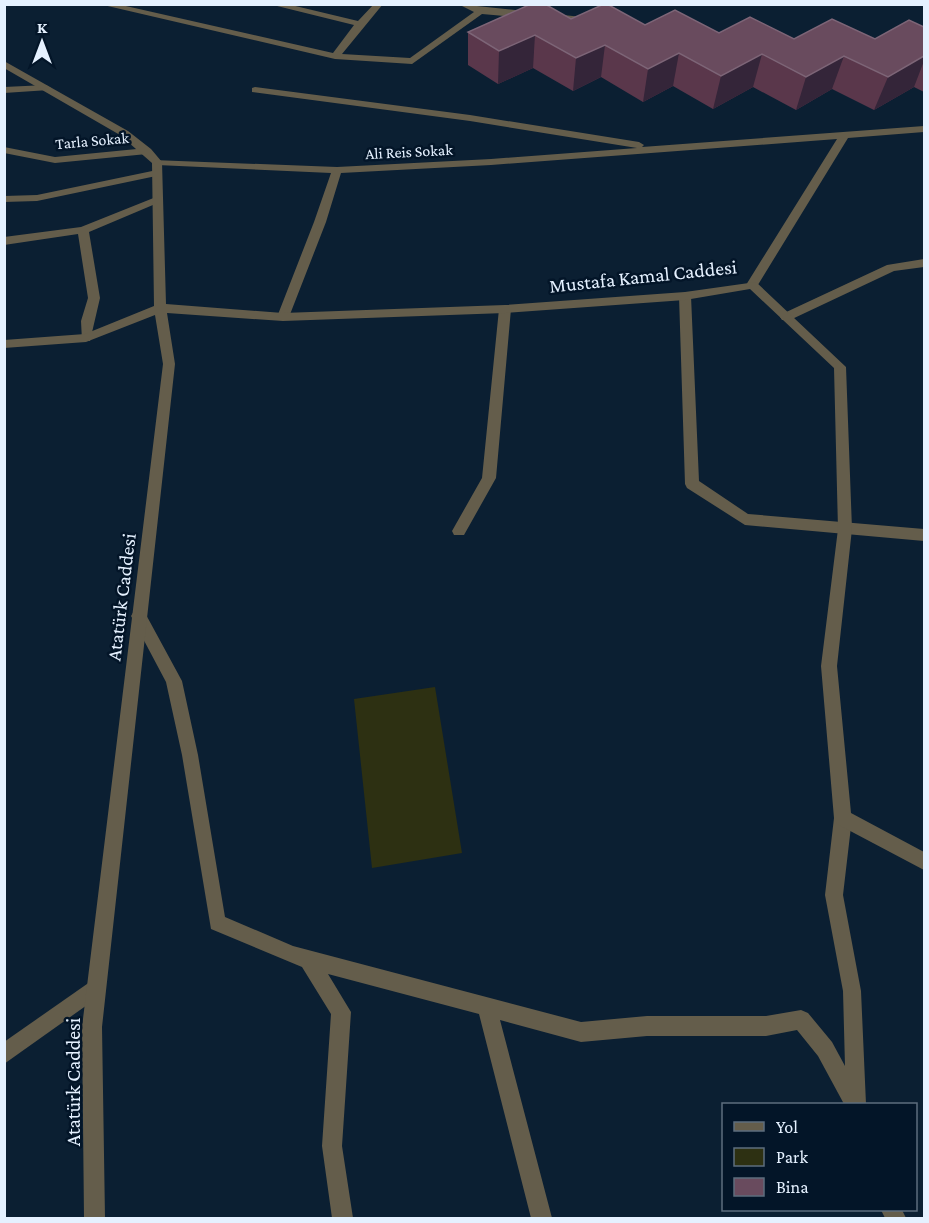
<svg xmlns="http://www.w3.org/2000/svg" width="929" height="1223" viewBox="0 0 929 1223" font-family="'Crimson Pro',serif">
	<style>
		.green { fill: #2d3012 }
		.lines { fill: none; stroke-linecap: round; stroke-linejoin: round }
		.minor { fill: #645d4b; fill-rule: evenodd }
		.tertiary { fill: #645d4b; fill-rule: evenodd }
		.wall { fill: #5a374b }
		.shaded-wall { fill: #342539 }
		.building { fill: #694b5e; stroke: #7d6577; stroke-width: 1.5 }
		.labels { text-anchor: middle; stroke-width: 5; stroke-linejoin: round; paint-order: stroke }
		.far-street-label { font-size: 16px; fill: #e5f1ff; stroke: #031528 }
		.street-label { font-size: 20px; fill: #e5f1ff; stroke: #031528 }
	</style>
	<rect width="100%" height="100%" fill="#0b1f32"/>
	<polygon class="green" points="435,687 462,853 372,868 354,699"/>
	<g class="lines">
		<g class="minor">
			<polygon points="99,4 117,4 333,53 354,25 269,4 287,4 358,21 374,4 383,4 342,54 410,58 474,12 458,4 592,18 596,21 592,24 482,14 412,64 335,59"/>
			<polygon points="46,85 51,88 49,90 4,93 4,87"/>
			<polygon points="255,87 470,115 639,142 644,145 642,147 924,126 924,132 848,138 756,288 752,289 746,285 837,139 491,165 341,173 326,222 289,317 283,321 277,317 314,222 331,173 157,165 152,162 153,160 337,167 491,159 637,148 470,121 252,92 252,88"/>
			<polygon points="4,147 55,157 147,148 152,151 147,154 55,163 4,153"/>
			<polygon points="157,170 161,171 161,175 37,201 4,202 4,196 37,195"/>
			<polygon points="156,197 161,200 160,202 89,232 100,298 90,341 82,341 81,321 88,298 78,234 4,245 4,237 81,227"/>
			<polygon points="924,259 924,267 894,271 790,320 782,320 780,317 782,314 887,265"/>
			<polygon points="685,292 691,296 699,481 748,514 924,529 924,541 745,525 687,488 685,484 679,296"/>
			<polygon points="505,305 511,309 496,478 464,535 454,535 452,531 482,478 499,309"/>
			<polygon points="139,610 144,611 182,681 198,755 225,917 293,946 581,1022 647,1016 766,1016 801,1010 808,1013 832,1042 845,1066 843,991 825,895 834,818 837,812 843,810 849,812 852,818 843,895 861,991 866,1104 844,1104 818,1056 797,1030 766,1036 647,1036 581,1042 500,1020 552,1218 531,1218 479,1014 328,974 351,1012 342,1146 353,1218 332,1218 322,1146 331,1014 302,967 211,929 182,755 166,682 131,616 134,611"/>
			<polygon points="97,977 104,979 106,986 104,993 4,1064 4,1042"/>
			<polygon points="881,1210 902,1210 906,1218 885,1218"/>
		</g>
		<polygon class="tertiary" points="4,61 128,131 151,149 162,162 166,304 283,313 505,305 685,292 756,282 846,367 852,529 837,666 851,813 924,852 924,870 837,824 834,818 821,666 838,529 834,368 750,289 685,300 505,313 283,321 167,313 175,364 102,1027 105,1218 84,1218 82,1027 163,364 155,315 86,342 4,348 4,340 85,334 154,306 152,163 120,135 4,68"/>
	</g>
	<polygon class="wall" points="571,19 645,25 719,33 794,39 875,39 924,27 924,92 914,87 874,110 832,89 796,110 753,87 713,109 673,86 643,102 601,77 573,91 533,68 498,84 468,65 468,32"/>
	<g class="shaded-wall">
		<polygon points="535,35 533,68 498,84 499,51"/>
		<polygon points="605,45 601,77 573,91 576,58"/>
		<polygon points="679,53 673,86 643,102 648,69"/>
		<polygon points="762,54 753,87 713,109 721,76"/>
		<polygon points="844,56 832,89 796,110 806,77"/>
		<polygon points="924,56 924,61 914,87 874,110 888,77"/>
	</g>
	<polygon class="building" points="531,4 545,4 571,19 604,4 607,4 645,25 675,10 719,33 750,17 794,39 832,19 875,39 909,20 924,27 924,56 888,77 844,56 806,77 762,54 721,76 679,53 648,69 605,45 576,58 535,35 499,51 468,32"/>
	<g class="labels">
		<g class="far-street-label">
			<text transform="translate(92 140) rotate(-5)" y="6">Tarla Sokak</text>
			<text transform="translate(409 151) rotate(-3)" y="6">Ali Reis Sokak</text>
		</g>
		<g class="street-label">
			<text transform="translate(643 276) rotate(-6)" y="7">Mustafa Kamal Caddesi</text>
			<text transform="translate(121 597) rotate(-83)" y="7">Atatürk Caddesi</text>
			<text transform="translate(73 1082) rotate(-90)" y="7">Atatürk Caddesi</text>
		</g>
	</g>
	<rect width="929" height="1223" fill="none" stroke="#e5f1ff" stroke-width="12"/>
	<rect x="722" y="1103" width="195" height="108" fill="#031528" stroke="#5d6d7e" stroke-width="1.5"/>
	<rect x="734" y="1122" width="30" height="9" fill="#645d4b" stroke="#5d6d7e" stroke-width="1.5"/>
	<text x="776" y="1133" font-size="18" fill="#e5f1ff">Yol</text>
	<rect x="734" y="1148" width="30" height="18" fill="#2d3012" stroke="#5d6d7e" stroke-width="1.5"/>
	<text x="776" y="1163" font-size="18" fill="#e5f1ff">Park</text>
	<rect x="734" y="1178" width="30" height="18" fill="#694b5e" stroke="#5d6d7e" stroke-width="1.5"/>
	<text x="776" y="1193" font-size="18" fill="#e5f1ff">Bina</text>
	<g transform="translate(42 42)" stroke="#031528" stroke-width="4.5" paint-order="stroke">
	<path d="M0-4.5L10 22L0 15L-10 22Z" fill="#e5f1ff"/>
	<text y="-9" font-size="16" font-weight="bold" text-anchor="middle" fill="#e5f1ff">K</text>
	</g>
</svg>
